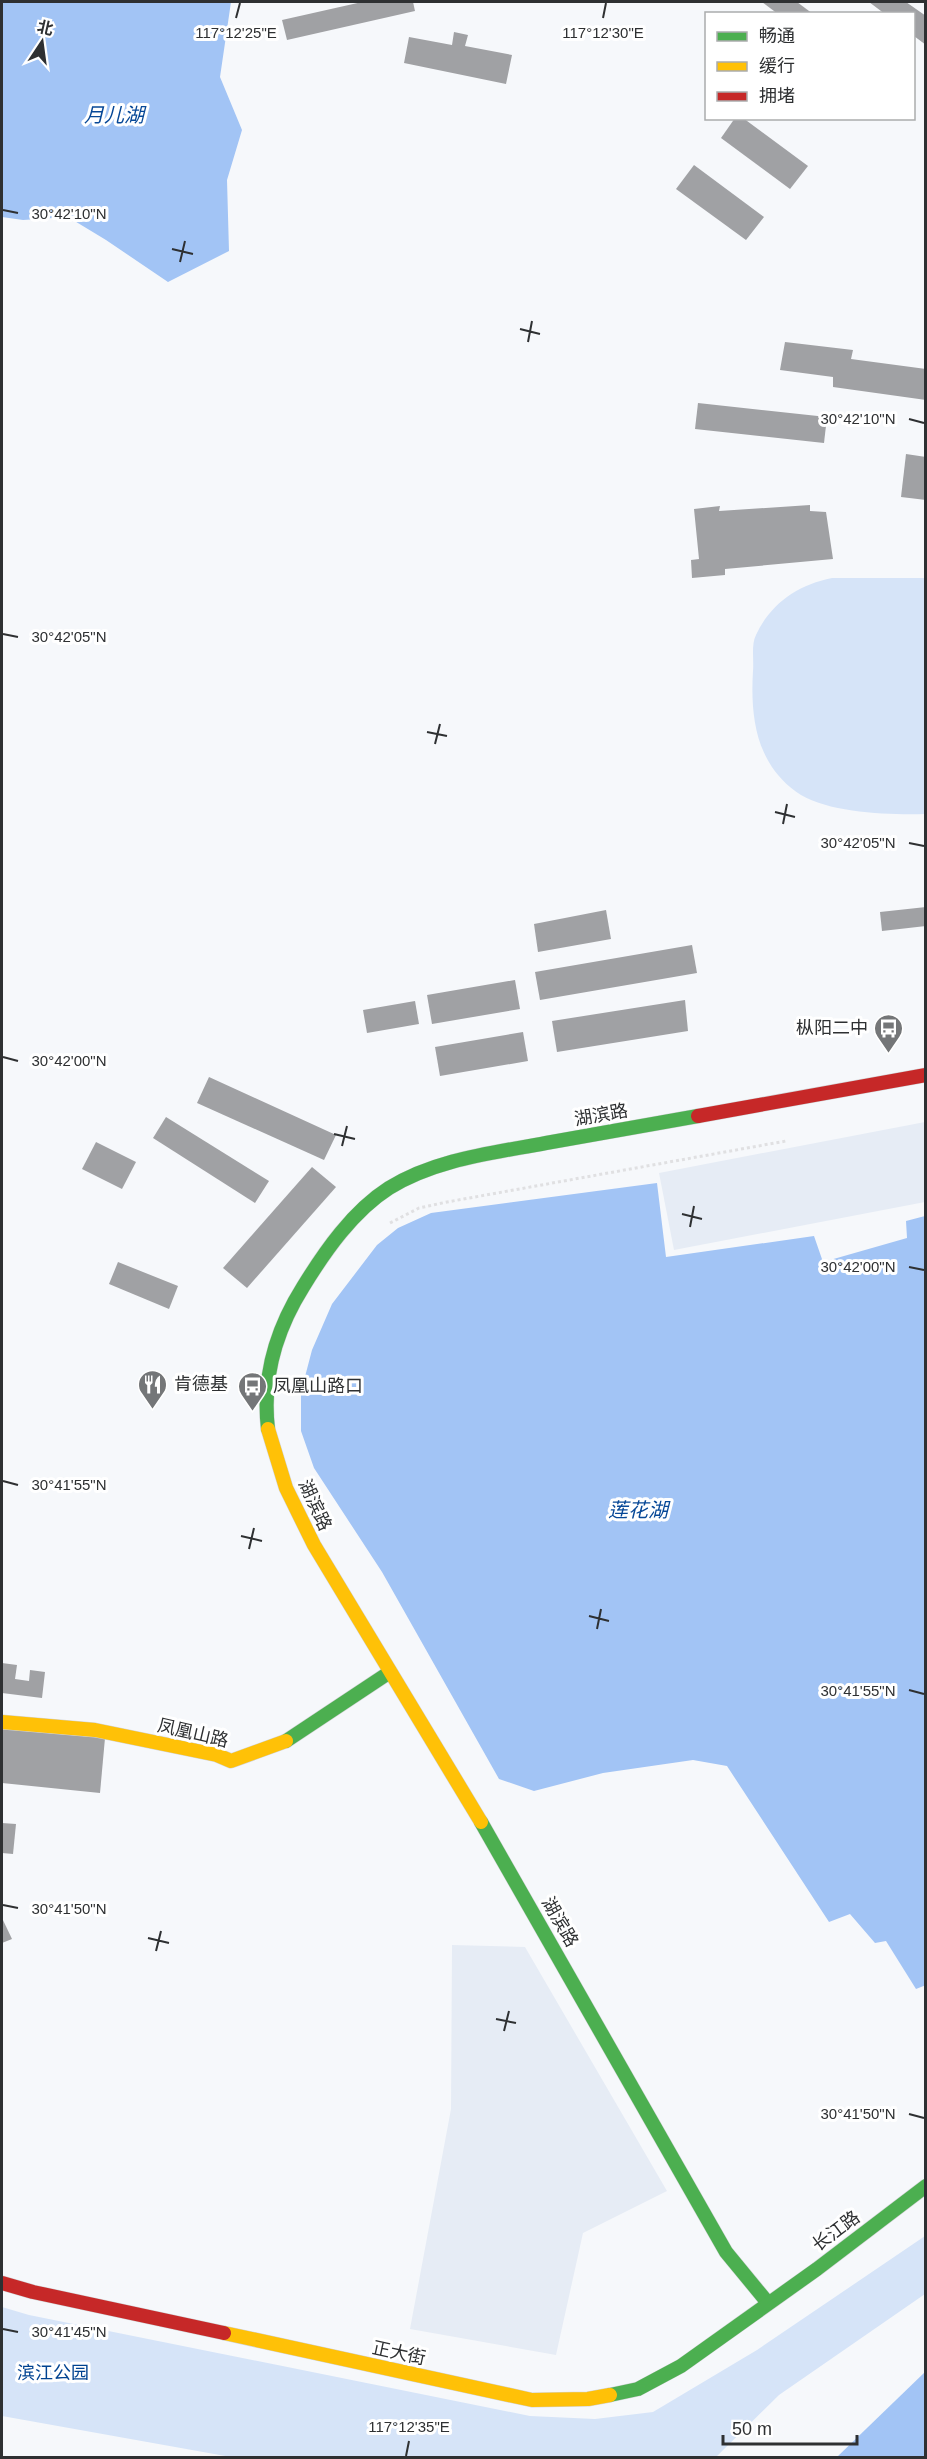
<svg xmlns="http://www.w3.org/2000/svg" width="927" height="2459" viewBox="0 0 927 2459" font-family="Arial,'Noto Sans SC',sans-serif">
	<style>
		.built { fill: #e6ecf5 }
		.green { fill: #d6e4f8 }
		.water { fill: #a2c4f5 }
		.building { fill: #a0a1a4 }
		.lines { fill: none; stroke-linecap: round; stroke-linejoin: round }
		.fast-casing { stroke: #d2d4d6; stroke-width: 15 }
		.slow-casing { stroke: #d2d4d6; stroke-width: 15 }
		.jam-casing { stroke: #d2d4d6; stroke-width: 15 }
		.path { stroke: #e0e0e2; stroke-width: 3; stroke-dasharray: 3 3; stroke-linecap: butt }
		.fast { stroke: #4caf50; stroke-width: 14 }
		.slow { stroke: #ffc107; stroke-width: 14 }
		.jam { stroke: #c62828; stroke-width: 14 }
		.ticks { fill: none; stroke: #2e3032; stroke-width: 2 }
		.labels { text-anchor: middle; stroke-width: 6; stroke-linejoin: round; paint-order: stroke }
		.poi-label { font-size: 18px; fill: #2e3032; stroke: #fff; text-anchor: start }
		.street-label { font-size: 18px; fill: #2e3032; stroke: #fff }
		.park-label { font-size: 18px; fill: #004391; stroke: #fff }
		.water-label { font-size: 20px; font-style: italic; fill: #074897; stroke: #fff }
		.ticks-label { font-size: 15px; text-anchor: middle; fill: #2e3032; stroke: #fff; stroke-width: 6; stroke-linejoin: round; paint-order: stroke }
	</style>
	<rect width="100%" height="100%" fill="#f6f8fb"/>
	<g class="built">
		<polygon points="925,1122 925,1202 674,1250 659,1173"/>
		<polygon points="452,1945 525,1947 667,2191 583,2233 556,2355 410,2329 451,2109"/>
	</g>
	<g class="green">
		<path d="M832,578h93v236c-35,1 -94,-1 -124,-19 -44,-28 -51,-76 -48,-124 1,-11 -2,-27 3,-36 15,-32 42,-50 76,-57z"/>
		<polygon points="925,2236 925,2294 779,2395 716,2457 231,2457 2,2416 2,2307 29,2315 530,2416 595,2419 653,2412 757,2350"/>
	</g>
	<g class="water">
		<polygon points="2,2 231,2 220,77 242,130 227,180 229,251 168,282 106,240 68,217 23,220 2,217"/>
		<polygon points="657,1183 666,1257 814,1236 823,1262 907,1238 906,1221 925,1216 926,1985 916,1989 886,1941 875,1943 850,1914 829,1922 727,1766 693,1760 603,1773 534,1791 499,1779 382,1572 314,1468 301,1431 301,1392 312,1350 332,1304 377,1245 398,1228 431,1213"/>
		<polygon points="925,2372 925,2457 837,2457"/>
	</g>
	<g class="building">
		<polygon points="362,2 413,2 415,11 287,40 282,20"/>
		<polygon points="762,2 797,2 813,14 778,14"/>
		<polygon points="869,2 906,2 926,16 926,45 914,36 914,14 885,14"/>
		<polygon points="454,32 468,35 465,46 512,55 506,84 404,63 409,37 452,45"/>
		<polygon points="735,118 743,118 808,166 790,189 721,138"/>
		<polygon points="694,165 764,217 746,240 676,189"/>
		<polygon points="785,342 853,350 851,359 926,369 926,400 833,387 833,377 780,370"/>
		<polygon points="698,403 827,417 824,443 695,429"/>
		<polygon points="906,454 926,457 926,500 901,497"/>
		<polygon points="810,505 810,511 826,512 833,559 725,569 725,575 692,578 691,560 699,559 694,509 720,506 719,511"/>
		<polygon points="926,907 926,926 882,931 880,912"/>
		<polygon points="606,910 611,939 538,952 534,924"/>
		<polygon points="692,945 697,973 540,1000 535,972"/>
		<polygon points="515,980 520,1009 432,1024 427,995"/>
		<polygon points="685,1000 688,1031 557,1052 552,1021"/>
		<polygon points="415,1001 419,1024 367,1033 363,1010"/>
		<polygon points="523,1032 528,1061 440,1076 435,1047"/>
		<polygon points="209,1077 336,1135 324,1160 197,1103"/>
		<polygon points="166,1117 269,1181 255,1203 153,1138"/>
		<polygon points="96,1142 136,1162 122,1189 82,1169"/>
		<polygon points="312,1167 336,1187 247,1288 223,1268"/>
		<polygon points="118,1262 178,1286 169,1309 109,1284"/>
		<polygon points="2,1663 17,1665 15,1679 29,1681 30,1670 45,1672 42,1698 2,1693"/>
		<polygon points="2,1729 105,1738 100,1793 2,1783"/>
		<polygon points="2,1823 16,1824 13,1854 2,1853"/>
		<polygon points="2,1918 12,1939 2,1943"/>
	</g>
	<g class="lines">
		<defs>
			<g id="fast">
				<path d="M268,1429c-6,-51 8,-99 35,-142 22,-36 50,-76 86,-99 47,-29 104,-35 157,-45 50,-9 101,-18 152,-27"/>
				<polyline points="286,1741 390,1672"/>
				<polyline points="481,1822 726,2252 768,2303"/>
				<polyline points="610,2395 638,2389 681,2366 817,2269 926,2186"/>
			</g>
			<g id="slow">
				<polyline points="268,1429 286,1488 314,1545 481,1822"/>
				<polyline points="2,1722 95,1730 217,1755 231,1761 286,1741"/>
				<polyline points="224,2333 532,2400 588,2399 610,2395"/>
			</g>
			<g id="jam">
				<polyline points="698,1116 926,1075"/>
				<polyline points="2,2283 33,2292 224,2333"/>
			</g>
		</defs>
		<use href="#fast" class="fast-casing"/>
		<use href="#slow" class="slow-casing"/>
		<use href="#jam" class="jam-casing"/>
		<polyline class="path" points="390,1223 419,1208 447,1202 786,1141"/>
		<use href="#fast" class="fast"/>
		<use href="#slow" class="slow"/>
		<use href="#jam" class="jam"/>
	</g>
	<path class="ticks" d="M236,18l4,-15M603,18l3,-15M3,210l15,3M172,249l21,5M180,262l5,-21M520,329l20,5M528,342l4,-21M909,419l15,4M3,634l15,3M427,732l20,4M435,744l5,-20M775,812l20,5M783,824l4,-20M909,843l15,3M3,1057l15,4M334,1134l21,5M342,1146l5,-20M682,1214l20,5M690,1227l4,-21M909,1267l15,3M3,1481l15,4M241,1536l21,5M249,1549l5,-21M589,1616l20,5M597,1629l4,-20M909,1690l15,4M3,1905l15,3M148,1938l21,5M156,1951l5,-20M496,2019l20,4M504,2031l5,-20M909,2114l15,4M3,2329l15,3M406,2456l3,-15"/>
	<defs>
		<symbol id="bus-pin" viewBox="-11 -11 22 30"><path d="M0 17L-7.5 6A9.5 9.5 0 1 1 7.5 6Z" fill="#747678" stroke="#fff"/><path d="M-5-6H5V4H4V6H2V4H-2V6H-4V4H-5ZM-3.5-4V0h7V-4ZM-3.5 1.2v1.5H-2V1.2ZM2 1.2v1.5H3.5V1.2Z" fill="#fff"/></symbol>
		<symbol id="restaurant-pin" viewBox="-11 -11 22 30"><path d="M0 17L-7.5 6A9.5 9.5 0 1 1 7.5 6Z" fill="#747678" stroke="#fff"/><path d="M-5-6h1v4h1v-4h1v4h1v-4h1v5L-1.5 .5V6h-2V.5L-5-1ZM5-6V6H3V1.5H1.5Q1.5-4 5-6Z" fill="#fff"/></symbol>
	</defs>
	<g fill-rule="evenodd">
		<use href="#bus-pin" x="872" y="1012" width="33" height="45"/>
		<use href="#restaurant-pin" x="136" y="1368" width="33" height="45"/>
		<use href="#bus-pin" x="236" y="1370" width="33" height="45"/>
	</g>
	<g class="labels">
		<g class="poi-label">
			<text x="868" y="1034" text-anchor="end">枞阳二中</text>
			<text x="174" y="1390">肯德基</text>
			<text x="273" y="1392">凤凰山路口</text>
		</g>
		<g class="street-label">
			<text transform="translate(601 1115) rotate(-10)" y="6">湖滨路</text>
			<text transform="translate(315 1505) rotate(65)" y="6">湖滨路</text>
			<text transform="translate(193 1733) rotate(13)" y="6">凤凰山路</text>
			<text transform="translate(560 1922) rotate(60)" y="6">湖滨路</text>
			<text transform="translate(836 2231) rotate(-37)" y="6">长江路</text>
			<text transform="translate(399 2353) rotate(12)" y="6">正大街</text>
		</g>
		<g class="park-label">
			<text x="53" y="2379">滨江公园</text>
		</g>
		<g class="water-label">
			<text x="114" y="122">月儿湖</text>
			<text x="638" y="1517">莲花湖</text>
		</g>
	</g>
	<g class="ticks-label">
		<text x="603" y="38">117°12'30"E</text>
		<text x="236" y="38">117°12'25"E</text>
		<text x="69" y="219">30°42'10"N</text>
		<text x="858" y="424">30°42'10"N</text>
		<text x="69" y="642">30°42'05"N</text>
		<text x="858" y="848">30°42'05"N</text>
		<text x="69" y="1066">30°42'00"N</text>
		<text x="858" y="1272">30°42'00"N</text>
		<text x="69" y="1490">30°41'55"N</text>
		<text x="858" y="1696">30°41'55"N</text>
		<text x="69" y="1914">30°41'50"N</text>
		<text x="858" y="2119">30°41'50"N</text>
		<text x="69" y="2337">30°41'45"N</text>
		<text x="409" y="2432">117°12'35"E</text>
	</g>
	<rect width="927" height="2459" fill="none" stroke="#2e3032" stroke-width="6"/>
	<rect x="705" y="12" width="210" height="108" fill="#ffffff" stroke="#abacad" stroke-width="1.5"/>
	<rect x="717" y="32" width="30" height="9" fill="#4caf50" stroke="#abacad" stroke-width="1.5"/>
	<text x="759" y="42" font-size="18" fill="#2e3032">畅通</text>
	<rect x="717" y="62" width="30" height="9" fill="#ffc107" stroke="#abacad" stroke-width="1.5"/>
	<text x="759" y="72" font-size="18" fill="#2e3032">缓行</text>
	<rect x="717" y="92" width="30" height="9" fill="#c62828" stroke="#abacad" stroke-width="1.5"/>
	<text x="759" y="102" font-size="18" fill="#2e3032">拥堵</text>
	<g transform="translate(42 42) rotate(13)" stroke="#ffffff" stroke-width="4.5" paint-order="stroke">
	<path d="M0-4.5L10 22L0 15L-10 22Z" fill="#2e3032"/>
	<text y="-9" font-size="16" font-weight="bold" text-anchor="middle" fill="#2e3032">北</text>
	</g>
	<path d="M723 2435v9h134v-9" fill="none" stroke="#2e3032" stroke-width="3"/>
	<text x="732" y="2435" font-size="18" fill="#2e3032" stroke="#ffffff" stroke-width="4.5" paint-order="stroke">50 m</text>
</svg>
